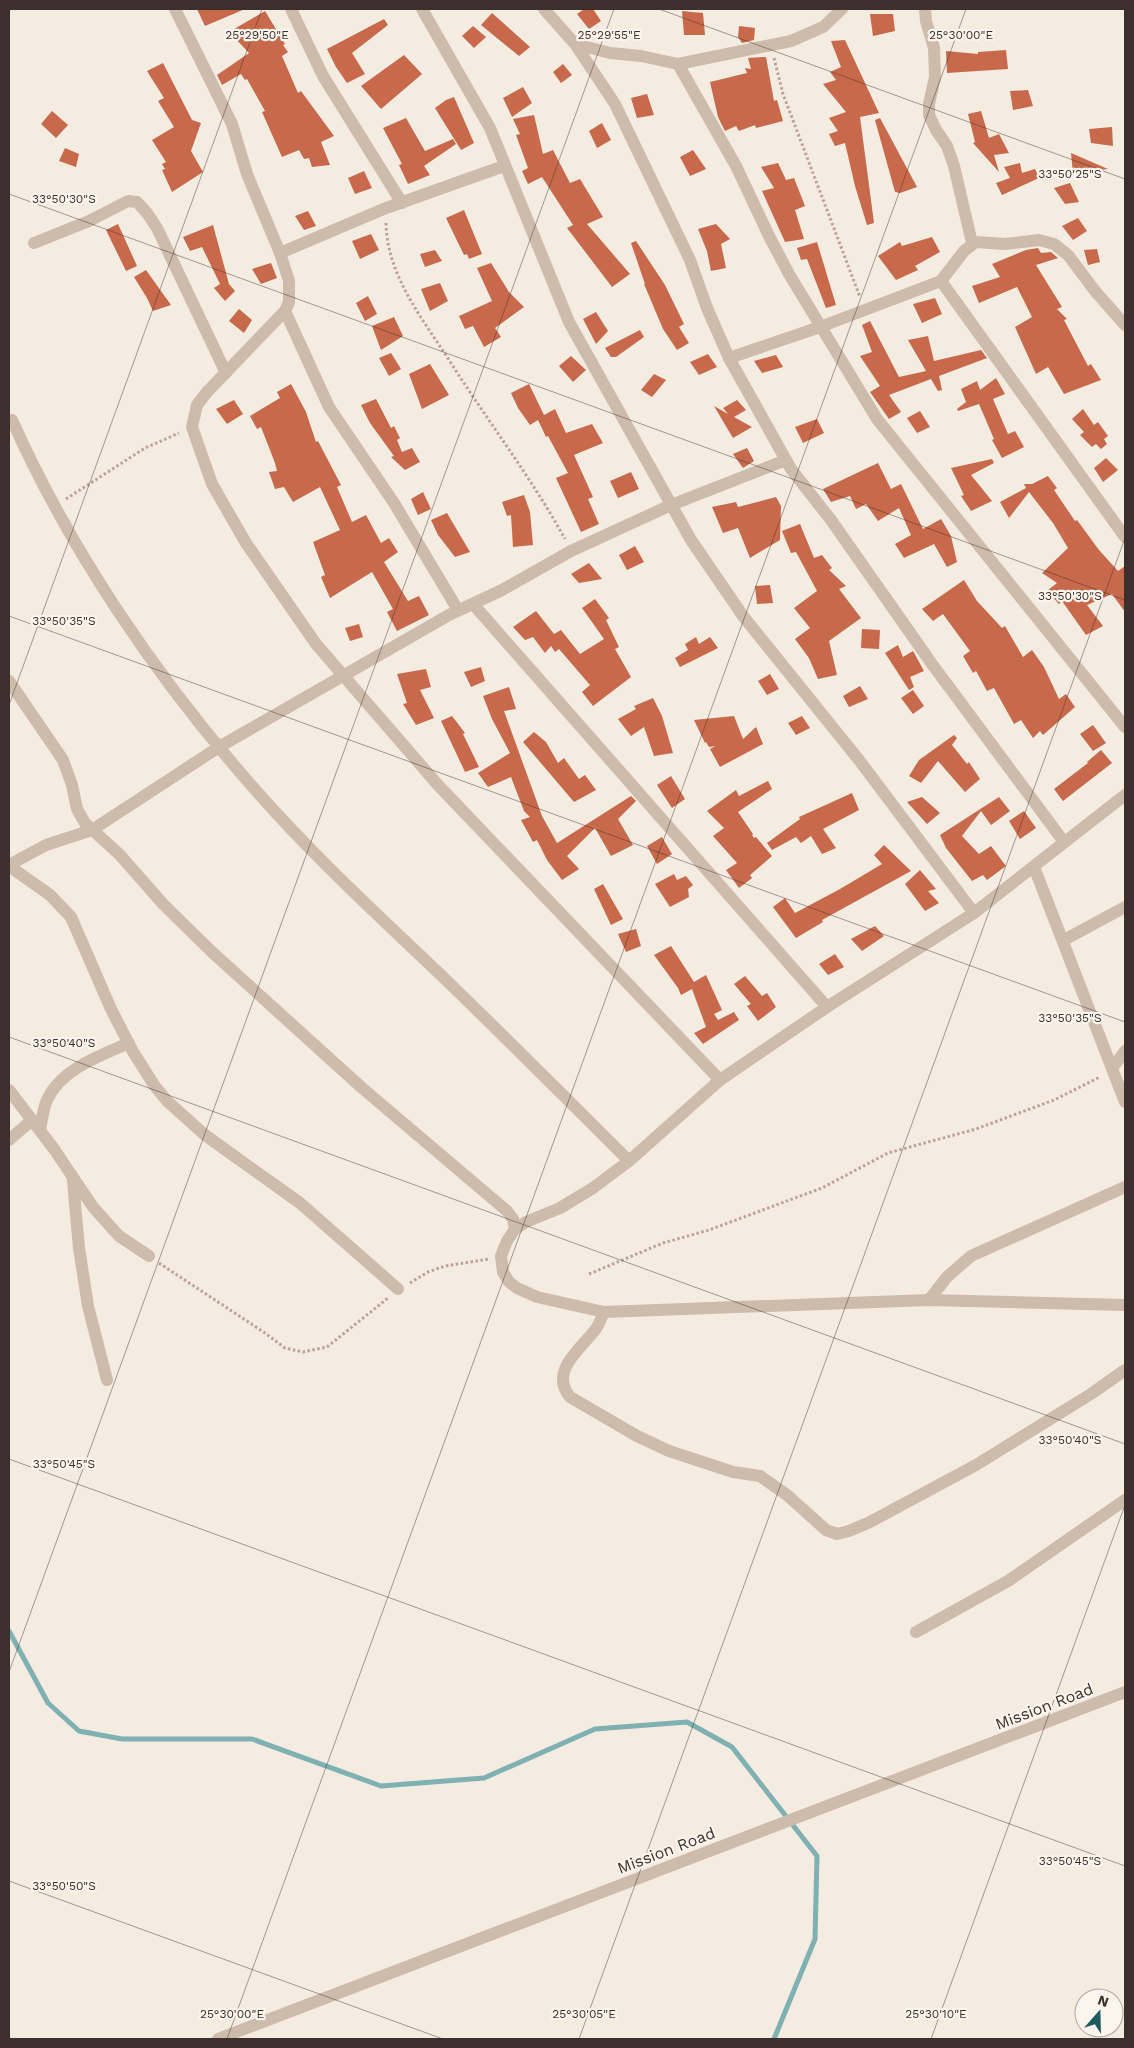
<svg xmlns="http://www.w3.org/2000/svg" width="1134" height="2048" viewBox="0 0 1134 2048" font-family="'Work Sans',sans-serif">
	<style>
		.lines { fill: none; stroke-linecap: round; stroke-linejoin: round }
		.stream { stroke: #7fb0b2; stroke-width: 5 }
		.building { fill: #c8694b }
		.path { stroke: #b9a596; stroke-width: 3; stroke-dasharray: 2.5 2.5; stroke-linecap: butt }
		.minor { stroke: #cdbbac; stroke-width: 12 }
		.ticks { fill: none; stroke: #3b302b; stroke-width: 1; stroke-opacity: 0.45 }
		.labels { text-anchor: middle; stroke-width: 4.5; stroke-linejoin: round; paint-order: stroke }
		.street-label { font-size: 16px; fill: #3b302b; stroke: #fbf5ee }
		.ticks-label { font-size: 12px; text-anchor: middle; fill: #3b302b; stroke: #fbf5ee; stroke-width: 4.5; stroke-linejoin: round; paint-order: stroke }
	</style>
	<rect width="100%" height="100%" fill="#f4ebe1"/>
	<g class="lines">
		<polyline class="stream" points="9,1631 48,1703 79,1731 122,1739 252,1739 381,1786 484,1778 595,1729 687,1722 732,1747 817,1856 815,1939 774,2039"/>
	</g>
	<g class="building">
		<polygon points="197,9 245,9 205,26"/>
		<polygon points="584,9 593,9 601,21 589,29 577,14"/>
		<polygon points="265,11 285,44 283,45 288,52 282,56 298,93 301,91 334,136 321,142 330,165 312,167 309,158 304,159 299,150 282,157 262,112 265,111 247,79 245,80 241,74 222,85 217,75 249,53 229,32"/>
		<polygon points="682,11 703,13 705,35 684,35"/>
		<polygon points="492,13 530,47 519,56 481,25"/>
		<polygon points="870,14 893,14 895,31 873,36"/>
		<polygon points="384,19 388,25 352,53 365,74 347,83 336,67 327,49"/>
		<polygon points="473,26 486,37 474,48 462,36"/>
		<polygon points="739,26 755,28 754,40 742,43 738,37"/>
		<polygon points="845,40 879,113 860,117 874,223 867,225 855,186 845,143 835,146 829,134 838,131 829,118 846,112 823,84 836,80 830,72 841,67 831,41"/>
		<polygon points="1006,50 1008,69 947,73 946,51 978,54 978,52"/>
		<polygon points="404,55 422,74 381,109 361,86"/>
		<polygon points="766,57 774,101 777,100 783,121 756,128 755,125 739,131 736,126 725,131 718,117 710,82 747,73 745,68 751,69 748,58"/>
		<polygon points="163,63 192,120 201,123 191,151 203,172 172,192 162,170 165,169 162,164 166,162 152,140 174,127 158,101 164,98 147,71"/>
		<polygon points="563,64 572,75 561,83 553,72"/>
		<polygon points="523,87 532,103 512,117 503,98"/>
		<polygon points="1028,90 1033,106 1013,110 1010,91"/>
		<polygon points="647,94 654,115 637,118 631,98"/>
		<polygon points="454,97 474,143 461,150 435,108 446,100"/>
		<polygon points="52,111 68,125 56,138 41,124"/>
		<polygon points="981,111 989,138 999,134 1009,153 994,155 999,172 973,143 975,142 968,114"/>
		<polygon points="534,115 543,154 553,150 570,183 580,179 603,217 587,224 630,274 612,287 567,228 573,225 542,177 528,184 522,171 528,168 516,135 520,134 513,119"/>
		<polygon points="406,118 425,151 453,139 456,144 424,166 430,175 408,184 399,165 402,164 383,128"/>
		<polygon points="880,118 917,187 900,193 895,192 875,120"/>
		<polygon points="602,123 611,140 597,148 589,131"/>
		<polygon points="1112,127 1113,146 1091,143 1089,129"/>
		<polygon points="65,148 79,154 76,167 59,161"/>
		<polygon points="693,150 706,169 690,176 680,157"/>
		<polygon points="1071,153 1108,169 1073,173"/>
		<polygon points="778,163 786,180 794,178 805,206 795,210 804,239 785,242 762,191 774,188 761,167"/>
		<polygon points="1020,163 1022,173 1035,169 1039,178 1002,195 996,183 1010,178 1004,167"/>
		<polygon points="364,171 372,188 355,194 348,178"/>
		<polygon points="1070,183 1079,202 1065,204 1054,188"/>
		<polygon points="464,210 482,254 469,259 467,254 464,255 446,218"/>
		<polygon points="308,211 316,226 304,230 295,216"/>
		<polygon points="1078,218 1087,231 1073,240 1062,226"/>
		<polygon points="118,224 137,266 126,271 106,230"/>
		<polygon points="716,224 730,239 721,244 726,268 711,271 707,251 698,229"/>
		<polygon points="213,225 229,284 235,291 225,301 214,288 220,284 202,247 190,251 183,237"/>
		<polygon points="371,234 379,250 360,259 352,241"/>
		<polygon points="932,237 940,252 915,266 918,270 896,280 878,256 900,242 902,246"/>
		<polygon points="636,241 665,285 684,324 679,327 689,343 677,350 663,329 644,284 645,284 631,243"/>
		<polygon points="817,242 836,305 826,308 807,259 801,260 797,248"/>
		<polygon points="1038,248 1041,253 1051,252 1058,258 1036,265 1062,307 1057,309 1067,319 1064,320 1088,366 1091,364 1101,380 1064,394 1048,367 1036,374 1015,327 1032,317 1017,287 979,303 972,286 1000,277 992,264 1026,250"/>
		<polygon points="1097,249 1100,262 1088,265 1084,250"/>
		<polygon points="435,250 442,261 425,267 420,254"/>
		<polygon points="271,263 277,278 261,284 252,269"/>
		<polygon points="491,263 509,292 524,307 495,328 501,337 484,347 473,326 465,329 459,316 492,301 477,268"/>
		<polygon points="146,270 171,305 153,311 147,298 134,277"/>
		<polygon points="440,283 448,301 430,311 421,289"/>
		<polygon points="368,296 377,314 365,321 356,303"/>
		<polygon points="935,298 942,314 922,323 913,304"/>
		<polygon points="239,309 252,320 244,333 229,321"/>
		<polygon points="596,312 608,331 596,344 583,319"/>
		<polygon points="394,317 403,336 381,350 372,326"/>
		<polygon points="870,321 899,377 926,371 908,340 928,336 934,361 981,350 987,358 939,376 942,390 938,391 931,379 889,395 901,412 889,419 870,392 880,386 860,356 872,352 862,325"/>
		<polygon points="640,330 644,337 616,357 611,357 605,348"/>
		<polygon points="391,353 401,369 389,376 379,358"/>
		<polygon points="708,354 717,367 699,375 690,362"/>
		<polygon points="776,355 783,367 762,373 754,361"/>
		<polygon points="571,356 586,370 573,382 559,366"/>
		<polygon points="430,364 449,395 422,409 409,374"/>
		<polygon points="654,374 666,380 652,397 641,390"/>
		<polygon points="996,378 1005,394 993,399 1008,434 1015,431 1024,447 1002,458 992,440 994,439 979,404 958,411 957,409 966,402 961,389 977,381 980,390"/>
		<polygon points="291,384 306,412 316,442 318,441 341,485 337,487 352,522 366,515 381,543 389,538 398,552 384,562 408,601 419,596 429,615 397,631 387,612 393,609 372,572 330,598 321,577 325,575 313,542 340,530 320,487 293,502 284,487 275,489 269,472 277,471 275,463 261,427 257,429 250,416 280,398 277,392"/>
		<polygon points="529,384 544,415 555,409 566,433 592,424 603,443 574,455 593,497 588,499 599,524 581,532 556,478 568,473 548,436 546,437 538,420 530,425 518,408 511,393"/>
		<polygon points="376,399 391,428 394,426 400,438 397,440 402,452 412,448 420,462 405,470 391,457 394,456 370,423 361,405"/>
		<polygon points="234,400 243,414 227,424 216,409"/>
		<polygon points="737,400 746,410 734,417 752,427 733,438 714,406 728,414 723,408"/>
		<polygon points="1083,409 1094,425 1098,422 1108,436 1104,439 1107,444 1101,449 1096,444 1092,447 1080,435 1084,432 1072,419"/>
		<polygon points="920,411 930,427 917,433 907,418"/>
		<polygon points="817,419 824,433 803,443 795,427"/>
		<polygon points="747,448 754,461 743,468 733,454"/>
		<polygon points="1106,458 1118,470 1103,482 1094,468"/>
		<polygon points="992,459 994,463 971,475 992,501 971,511 961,496 964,495 951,468"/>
		<polygon points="878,463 891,489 901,484 923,529 941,519 951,536 957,562 947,567 934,544 904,558 895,544 911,535 899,508 878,521 866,504 856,509 850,496 831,502 823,489"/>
		<polygon points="631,472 639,489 618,498 610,481"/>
		<polygon points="1048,476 1057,488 1054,490 1075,521 1077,520 1099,550 1118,571 1125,566 1125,612 1112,594 1087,605 1103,626 1086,635 1062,601 1059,604 1047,591 1057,583 1042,573 1068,548 1053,523 1029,492 1009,518 1000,502 1026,488 1024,484 1032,484"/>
		<polygon points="423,492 431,509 418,515 411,499"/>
		<polygon points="524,495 530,512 533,545 513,547 511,515 507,516 502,502"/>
		<polygon points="776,497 781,506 780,540 750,558 738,528 723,533 712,507 736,502 738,507"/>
		<polygon points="447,513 470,552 455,557 438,535 431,520"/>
		<polygon points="800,524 814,558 822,555 832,568 829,570 846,586 839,589 861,618 829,641 837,675 818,679 809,658 795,639 810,628 794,608 817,591 796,552 791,553 782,531"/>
		<polygon points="635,546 644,562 627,570 619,555"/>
		<polygon points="589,563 602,579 579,583 571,574"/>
		<polygon points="964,580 977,601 1002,628 1005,626 1023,657 1032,650 1044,667 1059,699 1066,694 1075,707 1043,735 1040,731 1033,738 1021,720 1014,724 994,688 987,691 976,671 973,673 963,656 970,651 943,614 933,621 922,609"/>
		<polygon points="770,585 773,603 757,604 755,586"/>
		<polygon points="595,599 609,618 606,620 619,647 615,649 631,677 593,706 582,692 590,685 559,649 555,652 551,646 545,653 533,637 525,640 513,627 536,611 554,634 561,630 580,654 604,639 582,608"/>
		<polygon points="359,624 363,637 350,641 345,628"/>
		<polygon points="862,629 880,630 879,649 861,648"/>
		<polygon points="696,637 699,644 710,637 718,648 680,667 675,658 688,650 685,644"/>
		<polygon points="898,645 903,657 913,651 924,671 910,677 914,687 909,690 885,653"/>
		<polygon points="481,667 485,681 471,687 464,672"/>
		<polygon points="426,669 431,687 420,690 434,718 416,725 403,704 407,703 397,674"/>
		<polygon points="770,674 779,689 767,695 758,681"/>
		<polygon points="860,686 868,699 849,707 843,696"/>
		<polygon points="509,687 516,709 504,711 542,816 557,843 631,796 636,801 618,819 633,845 611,856 595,828 567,856 579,869 562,880 547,860 537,840 533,842 521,820 530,817 524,811 511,777 488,787 478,773 510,753 492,719 483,696"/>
		<polygon points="913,690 924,706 913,714 901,698"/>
		<polygon points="653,698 662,716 673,753 654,756 644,727 631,736 618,719 636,709 634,706"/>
		<polygon points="452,716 465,733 463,734 479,767 465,772 441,721"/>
		<polygon points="734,716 743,739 756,727 763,744 720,767 710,749 715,746 709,747 706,742 705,743 694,720"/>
		<polygon points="802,716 810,728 796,735 788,723"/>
		<polygon points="1093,725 1106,743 1093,751 1080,734"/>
		<polygon points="534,732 546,742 558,763 564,758 579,779 585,775 596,790 574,802 523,742"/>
		<polygon points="954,735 957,738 952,745 967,764 969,762 980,779 965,792 938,761 921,783 909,776 919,760"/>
		<polygon points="1101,750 1112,763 1063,801 1054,789 1088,763 1087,762"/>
		<polygon points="671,776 685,799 672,808 657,785"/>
		<polygon points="768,781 772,789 738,812 753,834 752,835 754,838 756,837 772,856 750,875 752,878 739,888 726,870 737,863 713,836 724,828 707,811 736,790 739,796"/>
		<polygon points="852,793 859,810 823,829 836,848 822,854 811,836 801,843 796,837 772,850 767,843 800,819 799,817"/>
		<polygon points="922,797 940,813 927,824 907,802"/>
		<polygon points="999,797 1010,811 991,825 981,811 962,836 979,854 991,846 1006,866 987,880 983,875 972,881 946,848 940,835"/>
		<polygon points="1024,811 1036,828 1020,839 1009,821"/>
		<polygon points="662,837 672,854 657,864 647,846"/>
		<polygon points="884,845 911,871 822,920 823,922 796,938 773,907 785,898 795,913 840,889 882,864 874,855"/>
		<polygon points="920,870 936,889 928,891 939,903 925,911 905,884"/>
		<polygon points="674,874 677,880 686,876 693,885 688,889 689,897 670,907 655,884"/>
		<polygon points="603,884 623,919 611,925 594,889"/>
		<polygon points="875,926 884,936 862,951 851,939"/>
		<polygon points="636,929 641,946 626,952 618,934"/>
		<polygon points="671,946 694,982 706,975 722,1010 714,1014 718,1020 734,1012 739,1020 703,1044 694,1033 706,1027 692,989 681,995 678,988 654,955"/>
		<polygon points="835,954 844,967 828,975 819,964"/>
		<polygon points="745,976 762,996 767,993 776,1007 758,1021 747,1006 751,1004 734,984"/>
	</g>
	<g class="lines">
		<g class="path">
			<polyline points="774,58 783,94 860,297"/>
			<path d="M386,223c1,52 36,95 63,137 38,60 82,117 116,179"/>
			<polyline points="66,499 145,448 179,433"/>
			<polyline points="159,1263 265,1333 285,1348 303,1352 327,1347 388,1298"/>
			<polyline points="589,1274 663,1243 709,1230 822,1188 888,1153 976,1129 1054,1100 1100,1077"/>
			<polyline points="410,1283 428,1272 445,1266 489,1259"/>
		</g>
		<g class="minor">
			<polyline points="175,9 232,124 247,174 280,253 289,281 289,302 285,311 329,407 394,503 458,610"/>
			<polyline points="291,9 323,76 402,203"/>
			<polyline points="422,9 490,128 569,322 691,540 743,616 859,760 974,913"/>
			<polyline points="544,9 575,44 615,104 690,260 707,308 729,358 791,469 831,520 932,664 1064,842"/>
			<polyline points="925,9 926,21 934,48 935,77 929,104 929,115 936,130 947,146 954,166 972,243"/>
			<polyline points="575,44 610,53 641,56 678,64 791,41 823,27 842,9"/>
			<polyline points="678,64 736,166 769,236 789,274 877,419 1125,727"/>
			<polyline points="34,243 89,221 128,201 137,202 147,213 157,228 226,373"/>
			<polyline points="280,253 386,208 504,166"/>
			<polyline points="941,281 1125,537"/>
			<polyline points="285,311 207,392 197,405 192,427 212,484 246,543 316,644 438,785 720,1080"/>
			<polyline points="729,358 820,327 941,281 964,251 976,242 1005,244 1039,240 1054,244 1068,255 1095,291 1125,325"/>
			<path d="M12,420c59,132 145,258 240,366 60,69 127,130 193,193 62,60 123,121 184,182"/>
			<polyline points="473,604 827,1007"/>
			<polyline points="9,681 63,760 72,785 77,809 85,823 120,855 163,904 212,952 361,1087 507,1211 513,1219 515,1229"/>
			<polyline points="1125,795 974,913 827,1007 720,1080 629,1161 593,1188 560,1208 526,1222 515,1229 507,1241 501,1256 503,1272 509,1282 517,1288 537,1297 604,1312 929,1300 1125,1305"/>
			<polyline points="9,865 46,845 92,830 219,747 449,615 502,590 571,551 671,505 786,460"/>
			<polyline points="9,866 50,895 71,917 111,1009 132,1050 154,1085 167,1101 205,1135 300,1203 398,1289"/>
			<polyline points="1034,867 1125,1102"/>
			<polyline points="1064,940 1125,907"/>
			<polyline points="1113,1067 1125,1051"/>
			<polyline points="9,1090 54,1149 93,1207 119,1236 149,1256"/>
			<path d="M40,1130c2,-10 3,-21 7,-30 14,-31 53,-44 82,-57"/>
			<polyline points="9,1140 32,1120"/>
			<polyline points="73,1181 79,1248 88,1306 107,1380"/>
			<polyline points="929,1300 947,1277 971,1256 1125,1187"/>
			<path d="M604,1312c-3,6 -5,13 -9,18 -15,20 -46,41 -25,67l67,39 32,15 64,21 27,4 27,19 39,35 11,4 12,-3 21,-9 106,-57 115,-71 34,-24"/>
			<polyline points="916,1632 1008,1581 1125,1500"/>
			<polyline points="218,2039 1125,1692"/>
		</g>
	</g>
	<path class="ticks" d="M659,9l466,170M9,194l1116,406M9,616l1116,406M9,705l253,-696M9,1037l1116,407M9,1459l1116,407M9,1672l605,-1663M9,1881l434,158M227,2039l739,-2030M579,2039l546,-1501M931,2039l194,-534"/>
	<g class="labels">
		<g class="street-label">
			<text transform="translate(1044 1706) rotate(-21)" y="6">Mission Road</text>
			<text transform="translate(666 1850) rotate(-21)" y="6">Mission Road</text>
		</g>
	</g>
	<g class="ticks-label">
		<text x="257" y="39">25°29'50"E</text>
		<text x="961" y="39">25°30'00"E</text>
		<text x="609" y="39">25°29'55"E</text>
		<text x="1070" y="178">33°50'25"S</text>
		<text x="64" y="203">33°50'30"S</text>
		<text x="1070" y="600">33°50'30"S</text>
		<text x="64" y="625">33°50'35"S</text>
		<text x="1070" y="1022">33°50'35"S</text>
		<text x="64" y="1047">33°50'40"S</text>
		<text x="1070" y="1444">33°50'40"S</text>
		<text x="64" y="1468">33°50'45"S</text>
		<text x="1070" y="1865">33°50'45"S</text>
		<text x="64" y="1890">33°50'50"S</text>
		<text x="232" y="2018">25°30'00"E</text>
		<text x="584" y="2018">25°30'05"E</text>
		<text x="936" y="2018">25°30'10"E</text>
	</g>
	<rect width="1134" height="2048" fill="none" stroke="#3b302b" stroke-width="20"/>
	<g transform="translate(1099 2013) rotate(20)"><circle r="24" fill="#fbf5ee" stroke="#aea6a0"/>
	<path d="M0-4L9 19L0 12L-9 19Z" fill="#1f5a5e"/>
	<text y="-8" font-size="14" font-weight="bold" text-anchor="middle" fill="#3b302b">N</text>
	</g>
</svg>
